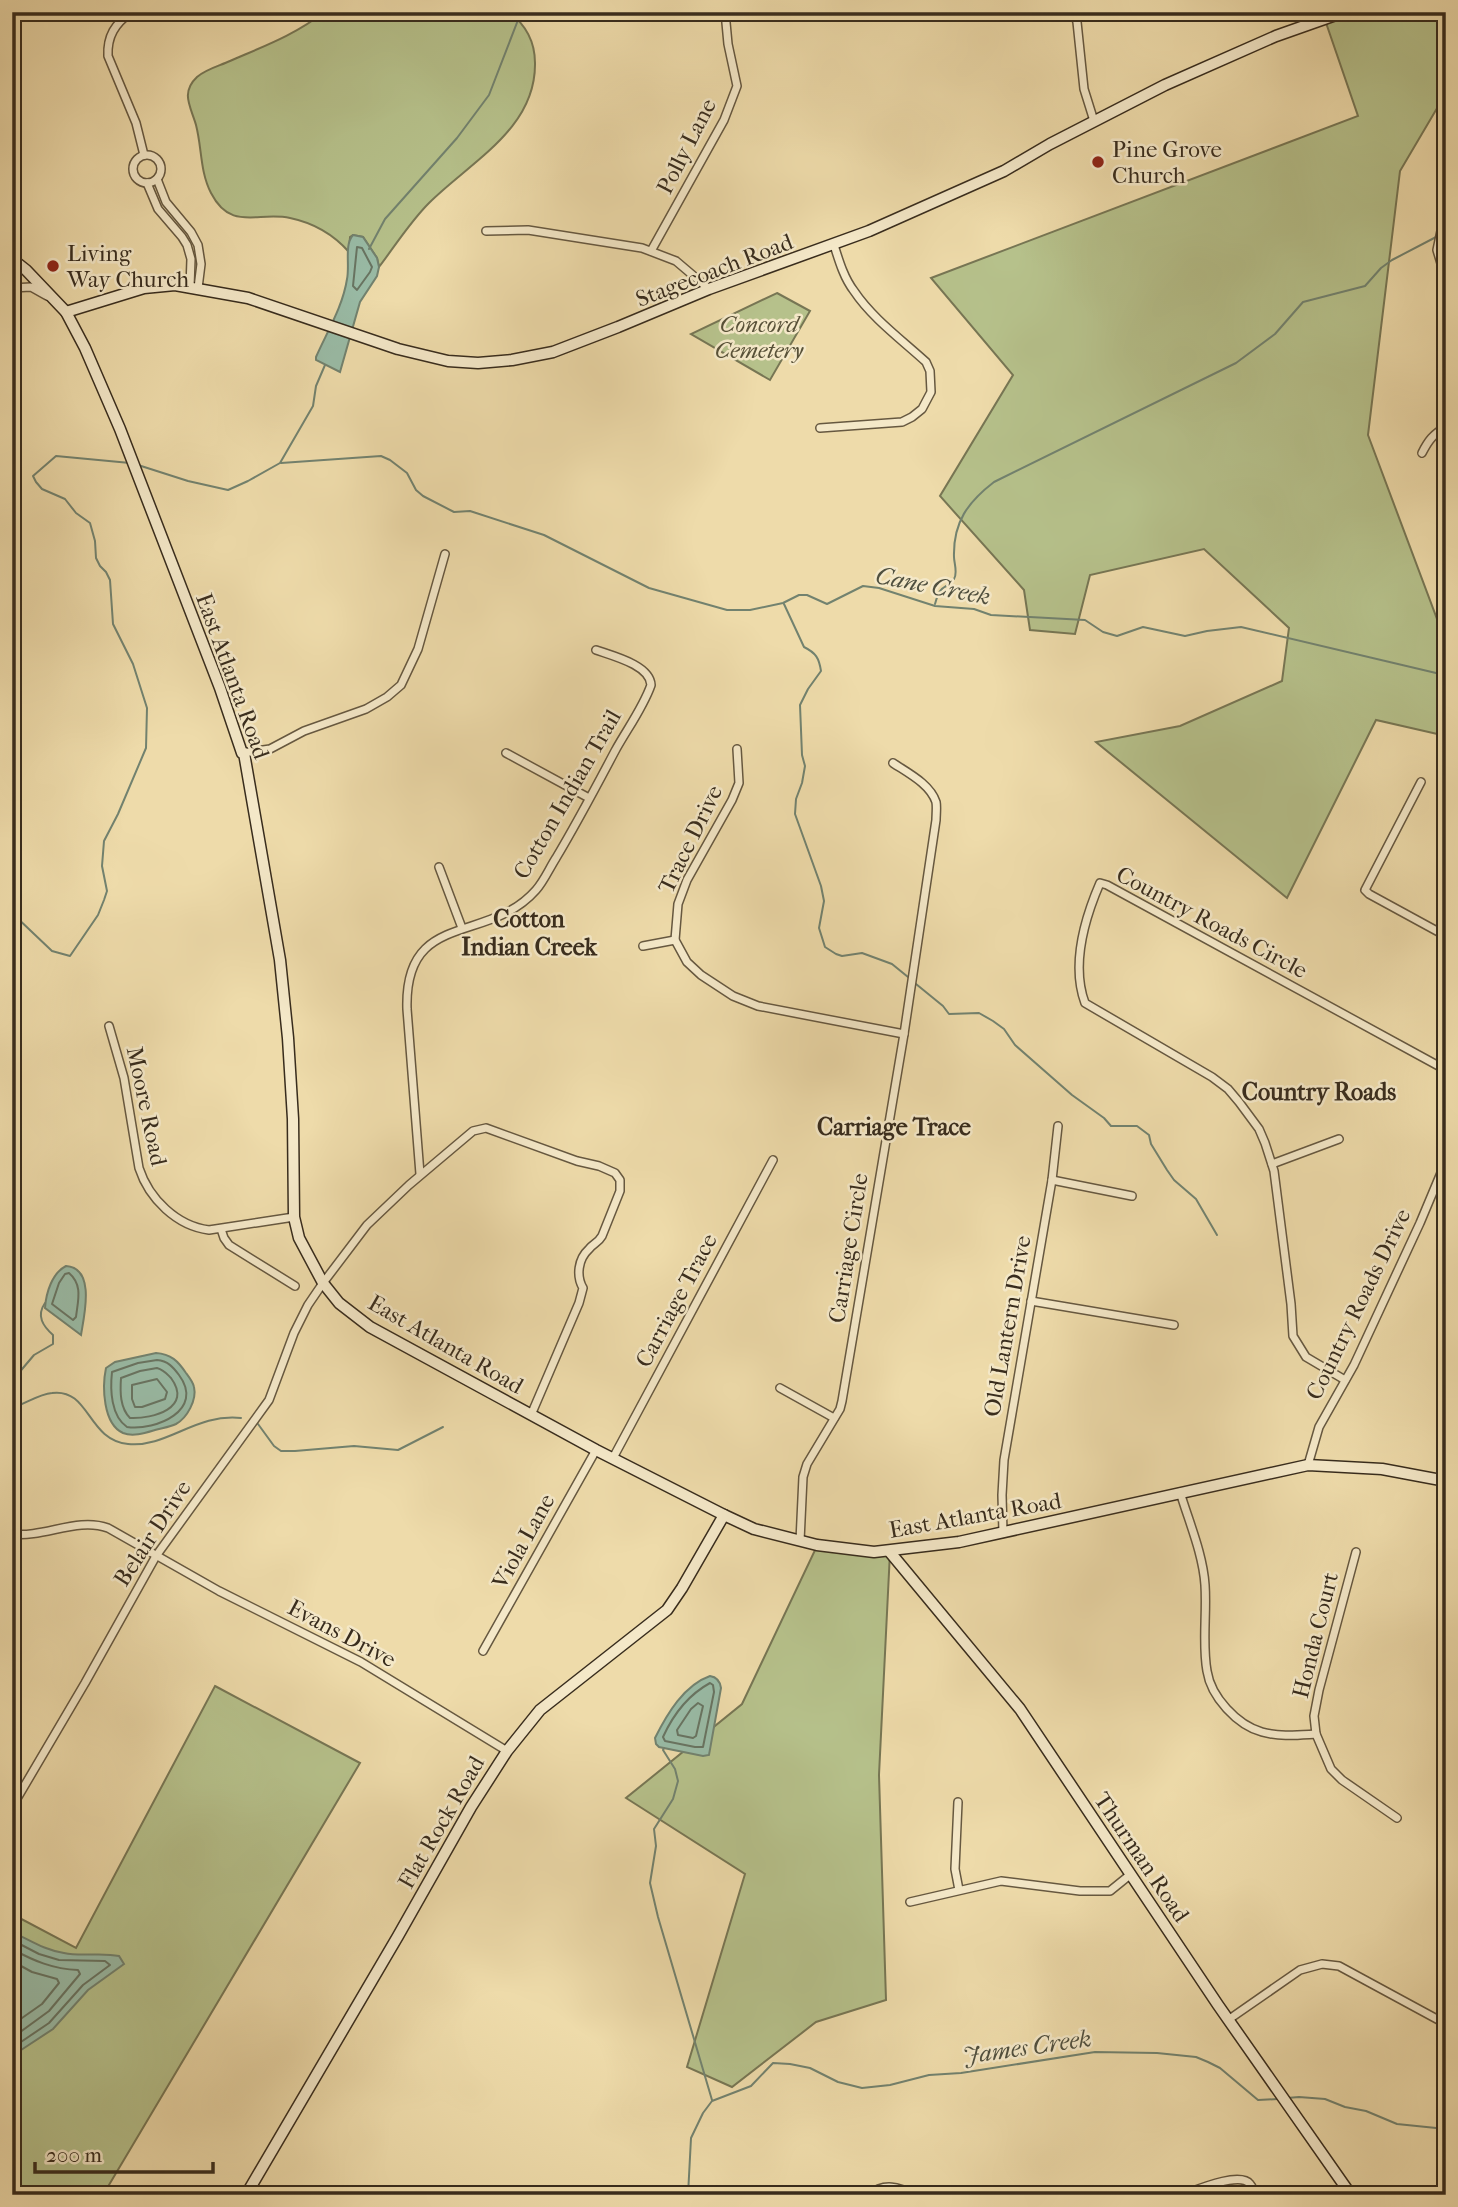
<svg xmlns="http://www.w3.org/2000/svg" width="1458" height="2207" viewBox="0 0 1458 2207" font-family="'IM FELL French Canon',serif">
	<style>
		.green { fill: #b6c18b; stroke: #777654; stroke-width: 2 }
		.water { fill: #99bba6; stroke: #72826f; stroke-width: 2 }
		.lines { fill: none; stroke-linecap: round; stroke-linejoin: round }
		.shore { stroke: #687462; stroke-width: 2 }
		.stream { stroke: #72826f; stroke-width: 2 }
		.street-casing { stroke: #665840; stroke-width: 10 }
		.secondary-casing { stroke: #382c1d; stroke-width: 13 }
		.street { stroke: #f4e8c8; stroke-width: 7 }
		.secondary { stroke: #f4e8c8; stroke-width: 10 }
		.poi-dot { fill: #8f2418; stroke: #f4e8c8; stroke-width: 2.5 }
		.labels { text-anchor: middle; stroke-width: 5; stroke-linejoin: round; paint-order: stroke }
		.street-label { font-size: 23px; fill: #382c1d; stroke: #f4e8c8 }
		.poi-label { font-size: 23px; fill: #382c1d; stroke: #f4e8c8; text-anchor: start }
		.park-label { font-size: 23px; font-style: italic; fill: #585138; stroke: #f4e8c8 }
		.water-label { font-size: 24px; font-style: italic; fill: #50503f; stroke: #f4e8c8 }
		.neighbourhood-label { font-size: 24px; font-weight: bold; fill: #382c1d; stroke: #f4e8c8 }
	</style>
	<rect width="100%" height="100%" fill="#eedbaa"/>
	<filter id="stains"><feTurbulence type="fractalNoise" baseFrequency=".00286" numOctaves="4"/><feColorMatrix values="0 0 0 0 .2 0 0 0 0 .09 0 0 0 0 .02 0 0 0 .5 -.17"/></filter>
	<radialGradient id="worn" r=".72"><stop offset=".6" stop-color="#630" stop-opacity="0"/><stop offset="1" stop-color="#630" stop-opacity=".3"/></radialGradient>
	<g class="green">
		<path d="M324,12h185c17,13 26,29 26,51 1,66 -65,99 -106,140 -19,19 -34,43 -50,64l-2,-9 -14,-21 -10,-2 -3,2 -1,15c-16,-18 -35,-29 -59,-34 -32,-7 -59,14 -79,-25 -11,-21 -9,-45 -15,-68 -5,-18 -16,-32 1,-48 9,-8 22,-11 33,-16 32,-14 67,-27 94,-49z"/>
		<polygon points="1341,12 1433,12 1446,35 1446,93 1400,171 1368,435 1446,643 1446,736 1376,720 1287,898 1096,742 1180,726 1282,681 1289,628 1204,549 1090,575 1075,634 1030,630 1024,590 940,496 1013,375 931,278 1358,116 1324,17"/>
		<polygon points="777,293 810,311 770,380 691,334"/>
		<polygon points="816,1548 890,1552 879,1775 886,2000 816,2022 732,2087 687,2067 745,1874 626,1798 742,1704"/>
		<polygon points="215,1686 360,1763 103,2195 12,2195 12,1914 76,1948"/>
	</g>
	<g class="water">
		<path d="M353,235l10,2 14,21 2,9 -2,9 -17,26 -20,70 -24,-12v-3c11,-25 27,-51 31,-78 3,-14 -3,-34 6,-44z"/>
		<path d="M66,1266c30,2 18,50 15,69l-36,-27c1,-15 7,-35 21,-42z"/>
		<path d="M156,1353c15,1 22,8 30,20 3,4 7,9 8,14 3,13 -7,31 -18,37 -6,3 -14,4 -21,6 -10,3 -22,7 -32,3 -20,-9 -21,-46 -17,-65l9,-6z"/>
		<path d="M710,1676c7,1 10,5 11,12l-12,67 -6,1 -44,-9 -3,-3 -1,-6c12,-24 29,-53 55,-62z"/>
		<path d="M12,1932c18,8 32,18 52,21 18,4 37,-1 55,3l5,8 -36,26 -35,39 -41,27z"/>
	</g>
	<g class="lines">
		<g class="shore">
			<polygon points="357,247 362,248 372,267 370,272 357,290 353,286"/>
			<path d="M65,1274l4,-1c14,12 9,27 7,44l-3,3 -21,-16 7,-21z"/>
			<path d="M157,1360c11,1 16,7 22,15 26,35 -23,56 -52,52 -16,-11 -17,-37 -15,-55l26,-9z"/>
			<path d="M157,1368c7,2 9,5 14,10 22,30 -18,41 -41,40 -10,-10 -10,-26 -9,-40l19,-7z"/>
			<polygon points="157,1379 167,1392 165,1399 142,1407 135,1407 132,1399 132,1385"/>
			<path d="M710,1683l3,2 1,7 -11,55h-8l-30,-6 -2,-4c10,-22 25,-42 47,-54z"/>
			<polygon points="698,1703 703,1706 696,1736 693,1738 678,1735 677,1730 691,1709"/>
			<polyline points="12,1940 39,1954 59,1960 105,1961 110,1965 83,1985 49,2023 12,2048"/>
			<path d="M12,1949c22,12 41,20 66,21l2,4 -31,37 -37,27"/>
			<polyline points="12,1961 32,1972 57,1979 59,1983 42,2004 12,2025"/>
		</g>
		<g class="stream">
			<polyline points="369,249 385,219 457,138 489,95 518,20 524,12"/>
			<polyline points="281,463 381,456 390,460 407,473 416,490 423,496 454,512 470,511 544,535 649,588 727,610 750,610 783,603 799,595 807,595 827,604 863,586 879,588 935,606 974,609 991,615 1085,620 1103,632 1117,636 1143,627 1185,636 1207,631 1241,627 1436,673 1446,679"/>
			<polyline points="138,465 188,481 228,490 248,481 280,463 313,406 316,386 325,365"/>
			<path d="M784,604l20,43c12,6 15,11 17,24l-13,18 -8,16 2,50 3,11 -3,17 -6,16 -1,15 26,72 3,15 -5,27 6,19 11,7 6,2 20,-3 30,11 16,13"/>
			<path d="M935,604c6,-22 10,-13 19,-25 4,-6 0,-16 0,-22 -1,-35 14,-55 40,-75l242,-119 39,-29 28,-32 62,-16 16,-18 11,-8 46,-24"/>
			<polyline points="12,913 52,951 70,956 98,915 104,900 107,891 102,866 104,841 118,814 146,748 147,708 133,664 113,624 110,580 106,572 100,566 96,558 95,541 90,523 76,513 65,499 42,489 36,482 33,476 56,456 130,463"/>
			<polyline points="916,984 943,1006 949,1014 979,1013 993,1021 1004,1029 1015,1045 1072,1095 1104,1118 1111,1126 1137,1126 1149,1135 1151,1144 1167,1170 1174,1180 1196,1199 1217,1235"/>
			<path d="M12,1381l22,-26 19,-11v-9c-10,-9 -17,-19 -8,-32"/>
			<path d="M12,1408c13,-4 27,-14 40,-15 38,-5 35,47 76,51 39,4 68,-31 113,-26"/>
			<polyline points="258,1424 274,1446 281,1451 295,1451 354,1446 398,1450 443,1427"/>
			<polyline points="664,1748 663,1750 675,1769 678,1781 673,1799 654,1829 656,1846 650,1883 658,1917 712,2100"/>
			<polyline points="1287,2098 1299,2097 1325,2099 1345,2107 1366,2111 1397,2124 1446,2129"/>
			<polyline points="688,2195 691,2138 703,2113 712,2101 751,2086 773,2063 790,2064 810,2068 838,2082 862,2088 890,2085 929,2075 961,2073 1095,2052 1157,2053 1196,2057 1208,2062 1220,2068 1258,2100 1278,2099"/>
		</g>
		<defs>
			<g id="street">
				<path d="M131,12c-16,12 -24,24 -23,44l28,67 8,32"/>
				<polyline points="221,12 234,15 250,12"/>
				<polyline points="1073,12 1077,22 1084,89 1094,121"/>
				<circle cx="147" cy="169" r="14"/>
				<polyline points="157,179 166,202 191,232 198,245 201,264 198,288"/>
				<polyline points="147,183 158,209 182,237 187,245 191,259 190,287"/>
				<polyline points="1446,207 1437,250 1446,280"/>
				<polyline points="486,231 528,230 642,248 676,261 709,289"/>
				<polyline points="651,251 724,120 737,86 728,44 725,12"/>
				<polyline points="12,288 31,287 47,296"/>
				<path d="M820,428l82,-6 10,-5 10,-8 9,-17 -1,-21 -4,-9c-24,-22 -54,-44 -72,-71 -10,-13 -15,-30 -20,-46"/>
				<path d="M1422,453c6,-12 11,-19 24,-26"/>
				<polyline points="737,749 739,783 732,800 687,880 678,904 675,940 687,962 701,975 733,996 758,1006 904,1034"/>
				<polyline points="242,753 270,749 304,731 366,709 387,697 401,685 418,649 445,554"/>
				<polyline points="506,753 589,798"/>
				<polyline points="1421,782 1365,890 1369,894 1446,936"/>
				<polyline points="439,867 462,928"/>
				<polyline points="643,946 675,940"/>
				<path d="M109,1026l15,52 15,90c10,31 38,58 70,62l85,-13"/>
				<polyline points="1272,1164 1339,1139"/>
				<path d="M420,1174l-13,-165c-3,-100 81,-64 129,-119 8,-9 13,-21 20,-32 21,-35 40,-71 59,-107 12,-22 28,-43 36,-66 -1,-20 -38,-29 -55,-35"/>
				<polyline points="1052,1180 1132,1196"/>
				<polyline points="221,1229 224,1238 229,1245 295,1286"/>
				<polyline points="1031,1301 1174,1325"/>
				<path d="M1345,1380l-39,-23 -13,-21 -2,-32 -17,-133 -9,-28 -6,-14 -20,-27 -11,-13 -16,-12 -127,-74c-14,-38 -1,-83 15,-120l7,2 339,185"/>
				<polyline points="780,1388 834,1418"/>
				<polyline points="613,1458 773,1160"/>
				<polyline points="1308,1465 1319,1427 1354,1365 1420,1223 1446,1161"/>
				<path d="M1180,1492c9,30 23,62 25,93 2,29 -3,58 2,86 4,26 30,54 55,61 18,5 36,3 54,2"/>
				<polyline points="1003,1533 1002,1495 1004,1460 1052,1180 1058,1126"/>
				<path d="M12,1534c32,4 65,-17 96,-6l111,63 142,71 146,89"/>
				<path d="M800,1541l3,-64 4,-13 33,-55 2,-8 62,-367 32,-214c0,-5 1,-13 0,-18 -6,-18 -28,-29 -43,-39"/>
				<polyline points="1356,1552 1319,1690 1314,1716 1316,1734 1331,1769 1342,1780 1397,1818"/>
				<polyline points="483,1651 596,1450"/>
				<polyline points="958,1802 955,1869 959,1890"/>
				<path d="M12,1807l73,-124 71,-127 113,-156 25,-67 14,-28 15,-22 44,-58 42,-40 64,-54 13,-3 91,33 22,5 16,7 5,7v11l-18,45c-4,7 -8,7 -13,13 -11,10 -13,27 -6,39l-4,15 -48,112"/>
				<polyline points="910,1902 1001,1881 1080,1891 1110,1891 1131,1874"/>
				<polyline points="1228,2020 1300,1970 1322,1964 1339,1966 1446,2024"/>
				<path d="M869,2195c15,-13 30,-8 46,0"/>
				<path d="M1182,2195c14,-5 58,-24 68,-11 3,3 3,7 5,11"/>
			</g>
			<g id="secondary">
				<polyline points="12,259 26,270 66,312 85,348 120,429 220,688 242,753 244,753 280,960 288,1038 293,1119 294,1217 299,1238 323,1283 339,1303 370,1327 596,1450 724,1515 754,1529 817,1545 874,1552 959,1542 1308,1465 1382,1469 1446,1481"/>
				<polyline points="66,312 144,288 175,285 248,298 398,349 448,361 478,363 512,360 553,352 618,327 709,289 869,231 1004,171 1050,144 1165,85 1276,36 1344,12"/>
				<polyline points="889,1551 1020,1709 1218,2005 1351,2195"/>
				<polyline points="246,2195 398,1936 471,1807 507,1751 540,1710 667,1610 682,1588 724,1515"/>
			</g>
		</defs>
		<use href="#street" class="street-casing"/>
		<use href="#secondary" class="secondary-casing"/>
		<use href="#street" class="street"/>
		<use href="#secondary" class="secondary"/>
	</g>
	<g class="poi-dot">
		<circle cx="1098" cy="162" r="7"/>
		<circle cx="53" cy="266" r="7"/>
	</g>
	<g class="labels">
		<g class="street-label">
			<text transform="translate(686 146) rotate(-63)" y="8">Polly Lane</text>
			<text transform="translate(714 270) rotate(-21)" y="8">Stagecoach Road</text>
			<text transform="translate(233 676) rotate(70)" y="8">East Atlanta Road</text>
			<text transform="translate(567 794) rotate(-60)" y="8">Cotton Indian Trail</text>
			<text transform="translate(690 839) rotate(-64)" y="8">Trace Drive</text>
			<text transform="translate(1212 922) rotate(28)" y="8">Country Roads Circle</text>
			<text transform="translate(147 1106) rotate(78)" y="8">Moore Road</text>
			<text transform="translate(848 1248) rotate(-81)" y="8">Carriage Circle</text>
			<text transform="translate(676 1300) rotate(-62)" y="8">Carriage Trace</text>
			<text transform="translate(1358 1304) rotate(-64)" y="8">Country Roads Drive</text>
			<text transform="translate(1007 1326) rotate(-80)" y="8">Old Lantern Drive</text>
			<text transform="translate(446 1344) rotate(30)" y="8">East Atlanta Road</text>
			<text transform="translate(975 1515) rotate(-10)" y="8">East Atlanta Road</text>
			<text transform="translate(152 1533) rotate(-57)" y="8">Belair Drive</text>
			<text transform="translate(523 1541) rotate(-61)" y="8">Viola Lane</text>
			<text transform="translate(342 1633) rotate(28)" y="8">Evans Drive</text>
			<text transform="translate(1315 1635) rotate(-76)" y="8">Honda Court</text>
			<text transform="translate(441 1822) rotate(-60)" y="8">Flat Rock Road</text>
			<text transform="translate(1142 1857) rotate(56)" y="8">Thurman Road</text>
		</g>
		<g class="poi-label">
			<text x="1112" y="157">Pine Grove<tspan x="1112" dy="26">Church</tspan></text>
			<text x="67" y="261">Living<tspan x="67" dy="26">Way Church</tspan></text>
		</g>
		<g class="park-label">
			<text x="759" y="332">Concord<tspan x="759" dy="26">Cemetery</tspan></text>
		</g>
		<g class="water-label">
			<text transform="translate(933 586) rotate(11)" y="8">Cane Creek</text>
			<text transform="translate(1027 2047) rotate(-8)" y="8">James Creek</text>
		</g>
		<g class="neighbourhood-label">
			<text x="529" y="927">Cotton<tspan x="529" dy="28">Indian Creek</tspan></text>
			<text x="1319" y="1100">Country Roads</text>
			<text x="894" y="1135">Carriage Trace</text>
		</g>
	</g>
	<rect width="1458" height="2207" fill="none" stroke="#eedbaa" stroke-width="42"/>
	<rect x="14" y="14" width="1430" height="2179" fill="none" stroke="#382c1d" stroke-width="3.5"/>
	<rect x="21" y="21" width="1416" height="2165" fill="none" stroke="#382c1d" stroke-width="2"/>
	<path d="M35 2162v10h178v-10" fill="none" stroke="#382c1d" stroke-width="3.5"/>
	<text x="46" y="2162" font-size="21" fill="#382c1d" stroke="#f4e8c8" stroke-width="5" paint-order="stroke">200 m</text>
	<rect width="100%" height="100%" filter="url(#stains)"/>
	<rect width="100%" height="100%" fill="url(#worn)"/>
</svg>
